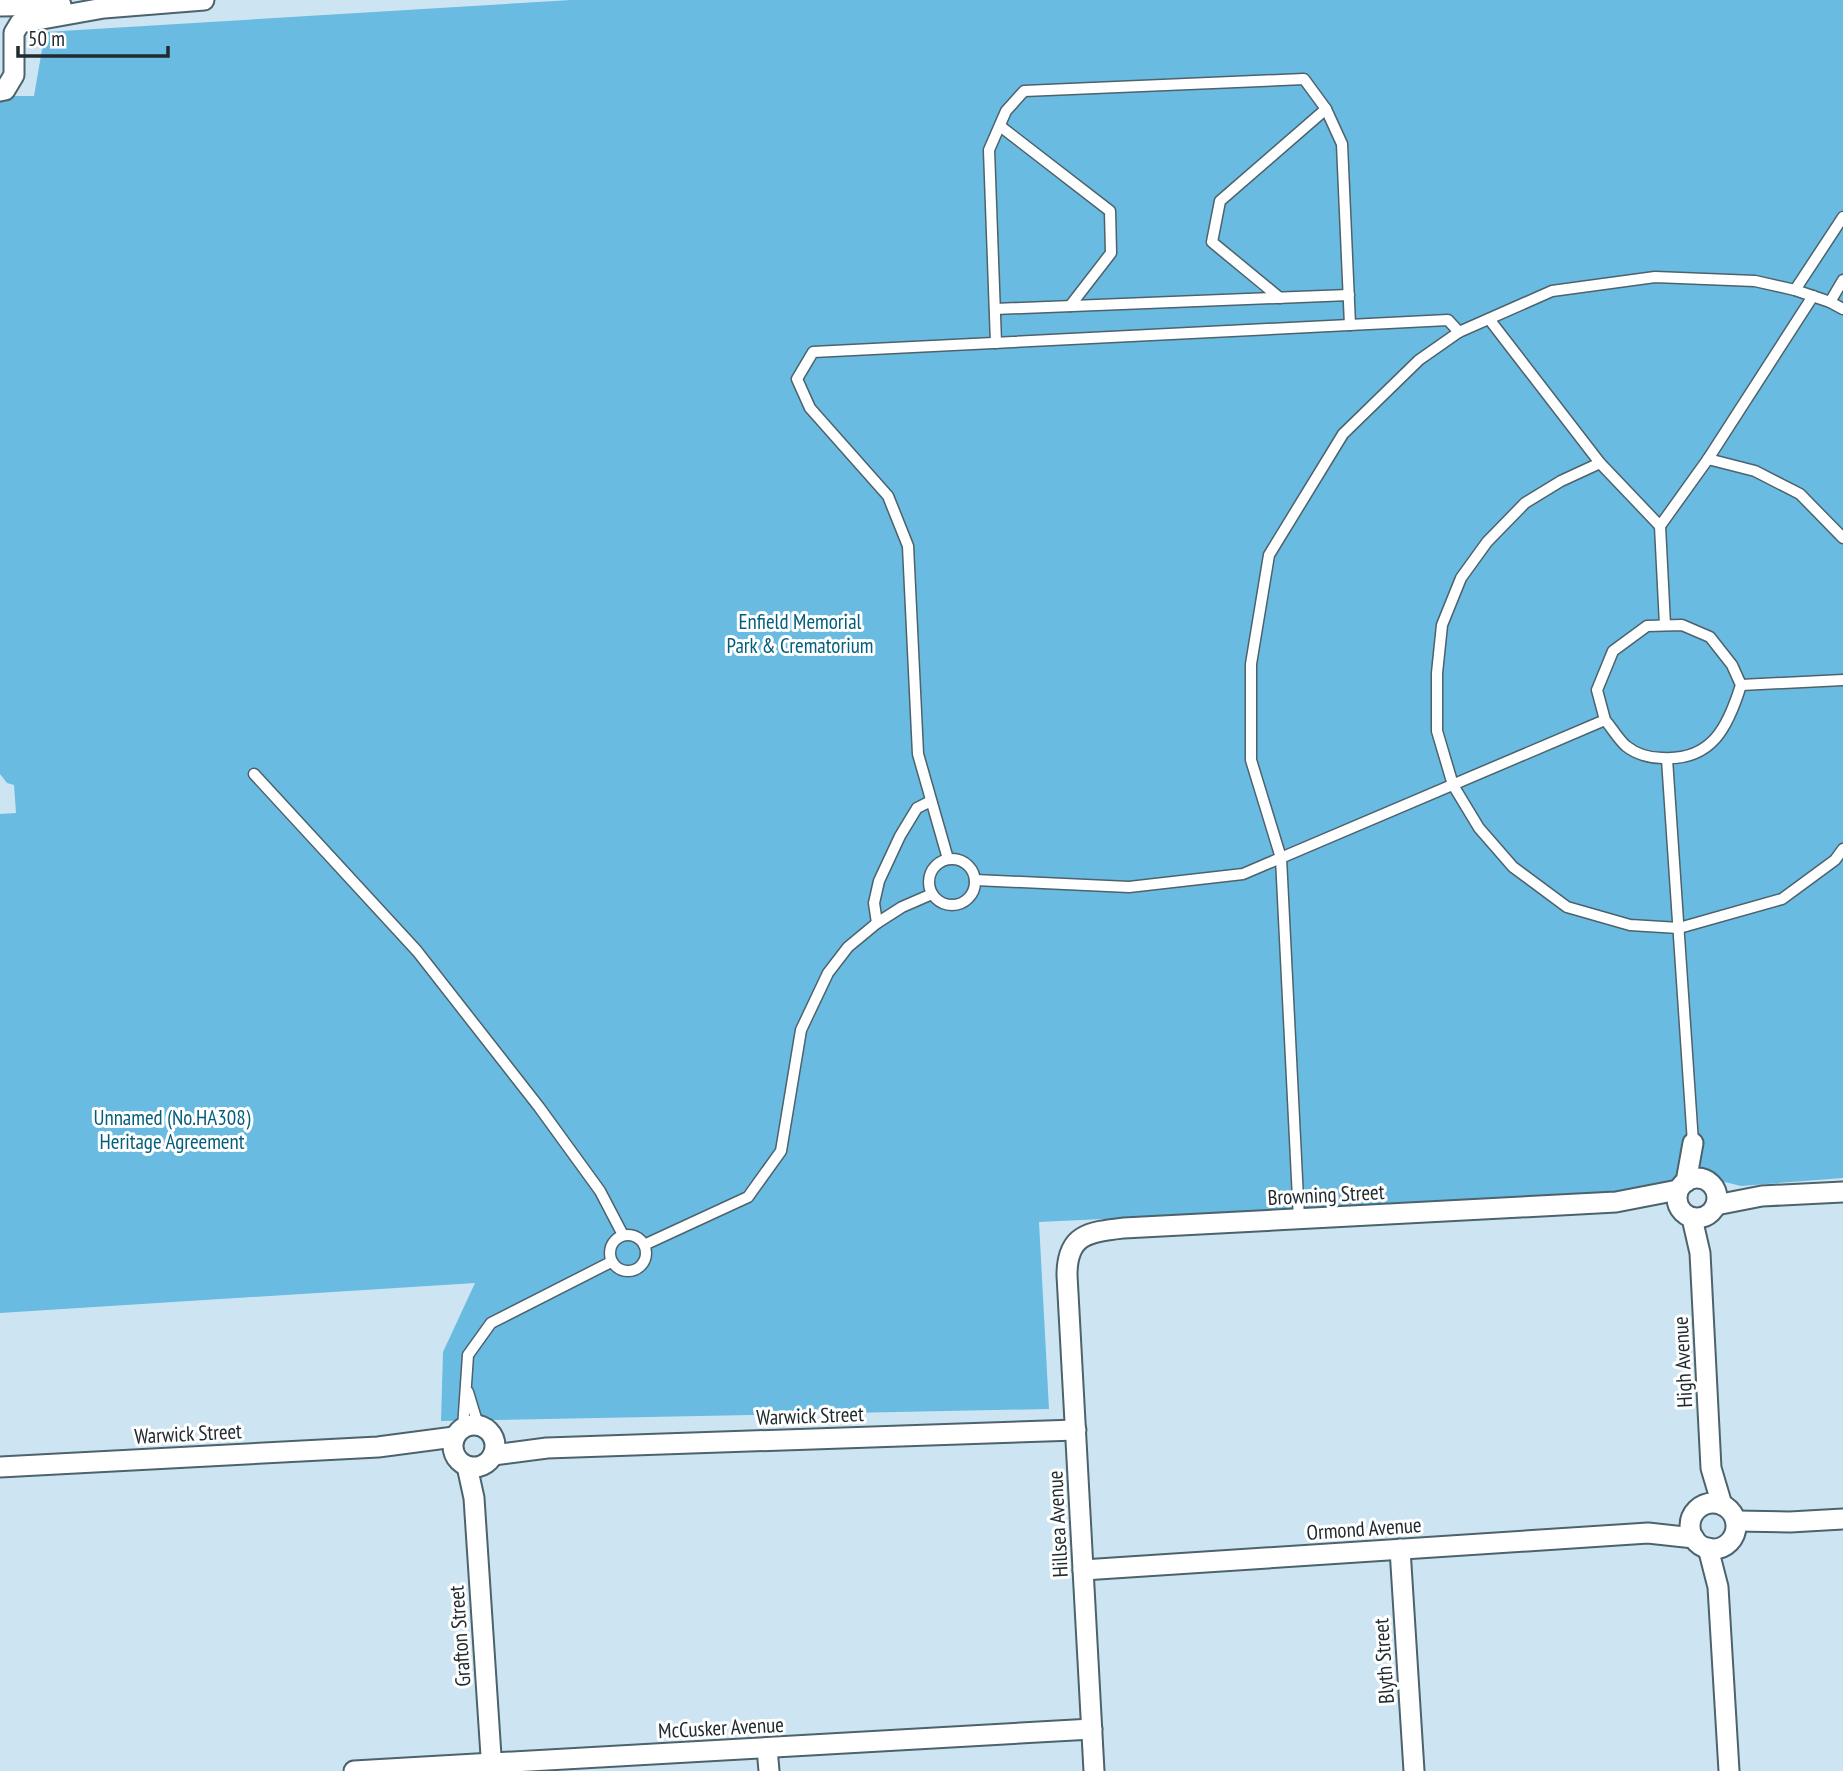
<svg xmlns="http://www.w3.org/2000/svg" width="1843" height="1771" viewBox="0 0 1843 1771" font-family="'PT Sans Narrow',sans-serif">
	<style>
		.green { fill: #69bbe1 }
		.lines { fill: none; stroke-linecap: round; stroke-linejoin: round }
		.lane-casing { stroke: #4c626c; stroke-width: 13 }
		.street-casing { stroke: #4c626c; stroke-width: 23 }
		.lane { stroke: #fff; stroke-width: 10 }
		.street { stroke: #fff; stroke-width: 19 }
		.labels { text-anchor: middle; stroke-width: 6; stroke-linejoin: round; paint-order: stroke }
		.park-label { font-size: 21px; fill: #035d7c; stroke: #fff }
		.street-label { font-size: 21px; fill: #212b2f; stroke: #fff }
	</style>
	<rect width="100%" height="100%" fill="#cde5f2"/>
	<polygon class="green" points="571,0 1843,0 1843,1178 1741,1186 1688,1173 1638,1194 1039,1222 1049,1409 441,1421 443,1352 475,1283 0,1313 0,814 16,813 14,785 7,783 0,774 0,96 34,96 45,32"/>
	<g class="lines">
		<defs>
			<g id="lane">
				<polyline points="1000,126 1110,211 1111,253 1070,306"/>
				<polyline points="1795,290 1843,217"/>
				<polyline points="1280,298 1212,242 1220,201 1326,109"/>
				<polyline points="1830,302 1843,280"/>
				<polyline points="995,309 1349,295"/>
				<polyline points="1489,319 1600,463 1660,526 1708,459 1813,296"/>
				<polyline points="996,343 989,150 1006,111 1024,91 1304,79 1326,109 1342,144 1350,325"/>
				<polyline points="1708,459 1755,471 1800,494 1843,538"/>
				<polyline points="1600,463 1561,481 1525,503 1487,542 1461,578 1442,625 1437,673 1437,731 1453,785 1479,828 1513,867 1567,907 1630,925 1679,928 1782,899 1835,860 1843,849"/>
				<polyline points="1660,526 1665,625"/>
				<polyline points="1741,685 1843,680"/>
				<polyline points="1667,759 1693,1143"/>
				<polyline points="254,774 417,951 539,1107 600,1191 623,1235"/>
				<polyline points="948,859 918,754 908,546 888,496 810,408 797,379 813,352 1448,320 1459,332"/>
				<circle cx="952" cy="882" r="23"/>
				<path d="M975,880l154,7 114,-13 362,-154 -8,-30 16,-39 34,-25 35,-1 28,12 22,28 9,20c-13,42 -29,76 -79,73 -12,0 -26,-4 -36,-12 -8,-7 -14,-18 -21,-26"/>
				<polyline points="877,923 874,903 879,881 900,836 917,808 931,801"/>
				<polyline points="1299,1219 1281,858 1251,760 1251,664 1269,555 1343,434 1419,360 1459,332 1552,291 1655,277 1755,281 1795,290 1830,302 1843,309"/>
				<circle cx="628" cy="1253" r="18"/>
				<polyline points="644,1245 748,1197 781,1151 801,1030 828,973 848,947 877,923 902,907 932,894"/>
				<polyline points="468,1392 478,1425"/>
				<polyline points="463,1428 468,1355 491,1323 611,1262"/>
			</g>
			<g id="street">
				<polyline points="0,6 61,5"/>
				<polyline points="0,91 5,90 14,75 14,33 20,23 104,8 204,0"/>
				<circle cx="1697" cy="1198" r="20"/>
				<polyline points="1686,1182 1693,1143"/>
				<polyline points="1716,1205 1762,1196 1843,1192"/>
				<polyline points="1692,1218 1700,1253 1711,1468 1722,1505"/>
				<circle cx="474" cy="1446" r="21"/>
				<polyline points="493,1455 547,1448 1076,1430"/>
				<polyline points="467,1466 474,1498 492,1771"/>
				<polyline points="0,1467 378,1447 454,1437"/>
				<circle cx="1713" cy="1526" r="23"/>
				<polyline points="1736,1521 1790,1522 1843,1519"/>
				<polyline points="1708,1548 1718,1587 1729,1771"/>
				<polyline points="1400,1549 1414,1771"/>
				<polyline points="1083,1570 1648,1533 1694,1538"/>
				<polyline points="767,1748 769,1771"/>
				<polyline points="354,1771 1092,1729"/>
				<path d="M1094,1771l-27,-496c0,-41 22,-43 57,-47l492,-26 62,-12"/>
			</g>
		</defs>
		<use href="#lane" class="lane-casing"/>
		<use href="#street" class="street-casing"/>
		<use href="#lane" class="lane"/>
		<use href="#street" class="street"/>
	</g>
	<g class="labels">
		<g class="park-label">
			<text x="800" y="629">Enfield Memorial<tspan x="800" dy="24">Park &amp; Crematorium</tspan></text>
			<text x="172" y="1125">Unnamed (No.HA308)<tspan x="172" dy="24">Heritage Agreement</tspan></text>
		</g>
		<g class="street-label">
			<text transform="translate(1326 1195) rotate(-3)" y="7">Browning Street</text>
			<text transform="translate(1683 1362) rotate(-93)" y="7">High Avenue</text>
			<text transform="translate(810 1416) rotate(-2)" y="7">Warwick Street</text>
			<text transform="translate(188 1434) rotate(-3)" y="7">Warwick Street</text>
			<text transform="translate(1058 1524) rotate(-93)" y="7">Hillsea Avenue</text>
			<text transform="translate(1364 1529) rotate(-4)" y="7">Ormond Avenue</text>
			<text transform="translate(460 1636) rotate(-94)" y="7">Grafton Street</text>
			<text transform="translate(1384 1661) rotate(-94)" y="7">Blyth Street</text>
			<text transform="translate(721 1728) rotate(-3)" y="7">McCusker Avenue</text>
		</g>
	</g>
	<path d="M18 46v10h150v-10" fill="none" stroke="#212b2f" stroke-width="3.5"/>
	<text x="28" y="46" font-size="21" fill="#212b2f" stroke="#ffffff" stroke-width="5" paint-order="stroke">50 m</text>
</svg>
